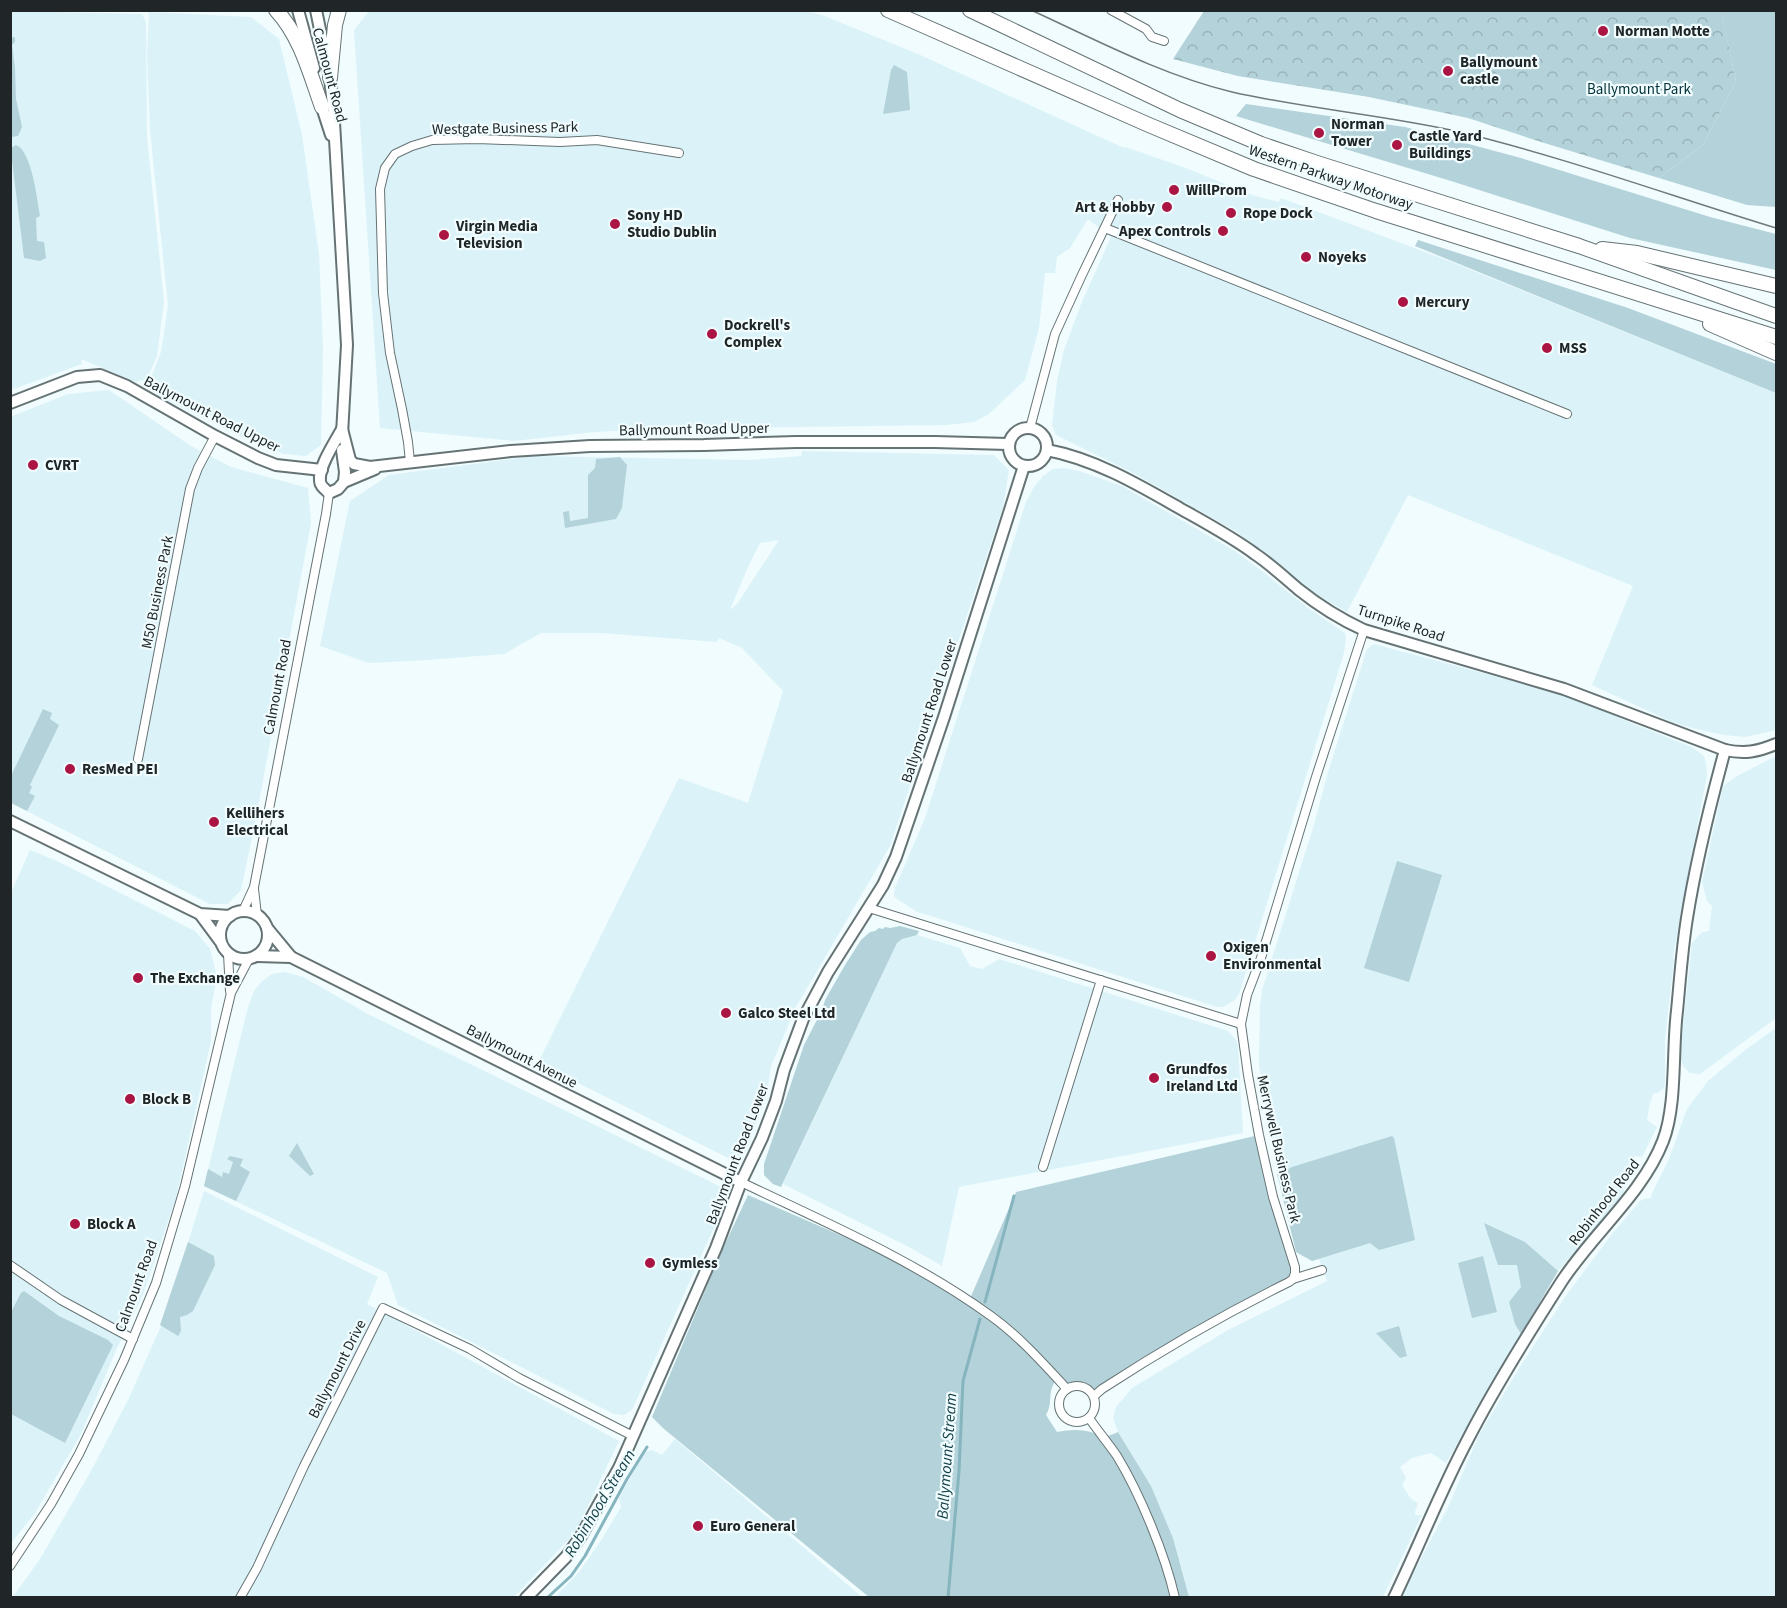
<svg xmlns="http://www.w3.org/2000/svg" width="1787" height="1608" viewBox="0 0 1787 1608" font-family="'Source Sans 3',sans-serif">
	<style>
		.built { fill: #dbf3f8; fill-rule: evenodd }
		.green { fill: #b3d2d9 }
		.park { fill: url(#park-crowns) }
		.lines { fill: none; stroke-linecap: round; stroke-linejoin: round }
		.stream { stroke: #87b5bf; stroke-width: 3 }
		.street-casing { stroke: #667375; stroke-width: 10 }
		.secondary-casing { stroke: #667375; stroke-width: 14 }
		.highway-casing { stroke: #667375; stroke-width: 16 }
		.street { stroke: #fff; stroke-width: 8 }
		.secondary { stroke: #fff; stroke-width: 10 }
		.highway { stroke: #fff; stroke-width: 14 }
		.tram { stroke: #70797a; stroke-width: 1.5 }
		.poi-dot { fill: #aa1543; stroke: #f0fcfe; stroke-width: 2 }
		.labels { text-anchor: middle; stroke-width: 4.5; stroke-linejoin: round; paint-order: stroke }
		.poi-label { font-size: 15px; font-weight: bold; fill: #202627; stroke: #f0fcfe; text-anchor: start }
		.street-label { font-size: 15px; fill: #202627; stroke: #f0fcfe }
		.park-label { font-size: 15px; fill: #023038; stroke: #f0fcfe }
		.water-label { font-size: 16px; font-style: italic; fill: #154048; stroke: #f0fcfe }
	</style>
	<defs>
		<pattern id="park-crowns" width="20" height="18" patternUnits="userSpaceOnUse" patternTransform="scale(1.5)"><rect width="20" height="18" fill="#b3d2d9"/><path d="M2 6a3 3 0 1 1 6 0M12 15a3 3 0 1 1 6 0" fill="none" stroke="#9ab4ba"/></pattern>
	</defs>
	<rect width="100%" height="100%" fill="#f0fcfe"/>
	<g class="built">
		<polygon points="370,10 805,11 822,15 918,54 1124,148 1125,147 1186,168 1252,195 1279,202 1281,198 1449,261 1776,393 1776,730 1745,737 1724,735 1692,728 1672,722 1592,685 1633,586 1408,495 1347,612 1304,587 1269,556 1237,532 1137,475 1056,435 1052,426 1057,381 1064,350 1081,304 1111,237 1088,219 1070,248 1057,257 1055,273 1045,273 1039,328 1025,380 989,414 974,422 947,425 649,429 595,432 514,441 380,428 354,30"/>
		<polygon points="11,11 142,14 146,22 147,137 164,301 157,356 147,379 136,382 81,359 82,364 11,390"/>
		<polygon points="149,12 251,17 279,39 302,135 319,254 323,348 321,445 306,456 284,454 248,440 159,396 149,382 161,352 168,306 150,130 147,55"/>
		<polygon points="109,390 191,446 231,467 308,488 311,523 256,818 241,890 228,904 210,904 11,803 10,417 68,394"/>
		<path d="M802,451l192,4 15,15 -6,37 -113,339 -94,161 -25,59 -4,29 -21,56 -10,8h-6l-192,-96 141,-285 69,25 35,-112 -41,-43 -23,-10 -2,4 -115,-9h-61l-37,21 -77,6 -58,3 -49,-17 30,-145 39,-26 145,-19 215,4 52,-4zM779,540l-42,64 -7,6 17,-41 13,-26z"/>
		<polygon points="1065,468 1079,471 1122,486 1235,551 1262,571 1308,608 1345,633 1346,638 1344,653 1239,994 1234,1001 1223,1007 1217,1007 928,915 917,912 894,897 895,888 925,818 1026,502 1034,487 1043,476 1053,469"/>
		<polygon points="1374,644 1573,697 1631,723 1692,747 1704,756 1706,763 1707,775 1673,956 1674,960 1665,1038 1665,1081 1664,1088 1658,1093 1653,1094 1649,1107 1647,1120 1657,1127 1642,1157 1635,1156 1628,1169 1623,1196 1558,1271 1446,1463 1431,1453 1412,1458 1400,1467 1406,1478 1402,1485 1411,1499 1418,1503 1415,1512 1415,1515 1422,1515 1383,1597 1189,1597 1173,1538 1151,1486 1118,1432 1113,1418 1116,1407 1132,1388 1228,1330 1327,1281 1319,1259 1312,1261 1298,1252 1277,1174 1259,1065 1260,1007 1262,990 1313,828 1328,772 1367,649"/>
		<polygon points="1776,756 1776,1018 1700,1074 1690,1073 1683,1066 1680,1056 1690,961 1692,943 1702,932 1709,931 1712,906 1707,901 1702,882 1723,786 1737,776"/>
		<polygon points="30,850 57,861 195,931 210,949 217,977 211,1008 211,1041 176,1198 142,1297 117,1348 80,1436 35,1513 11,1543 10,895"/>
		<polygon points="917,935 960,948 970,966 982,969 999,959 1228,1031 1236,1040 1238,1046 1243,1133 959,1187 942,1266 909,1247 783,1184 897,943 902,939"/>
		<polygon points="285,972 303,977 368,1014 719,1186 726,1195 725,1203 632,1410 624,1415 614,1414 398,1305 387,1273 204,1186 248,1007 254,991 261,982 272,974"/>
		<polygon points="1776,1028 1776,1597 1401,1597 1448,1507 1479,1435 1518,1370 1567,1294 1612,1234 1640,1201 1644,1199 1651,1198 1652,1193 1669,1159 1687,1109 1708,1081 1745,1050"/>
		<polygon points="204,1191 378,1277 367,1304 619,1441 575,1533 514,1597 12,1598 40,1559 91,1471 128,1400 165,1317"/>
		<polygon points="675,1439 855,1591 862,1597 555,1597 579,1572 602,1539 621,1507 619,1498 644,1453 648,1451 652,1450 662,1455"/>
	</g>
	<g class="green">
		<polygon points="1721,11 1776,11 1776,207 1747,205 1659,178 1703,145 1736,81"/>
		<polygon points="15,37 15,42 12,45 15,68 16,99 22,127 18,136 11,137 10,38"/>
		<polygon points="894,65 907,72 910,110 883,114 891,70"/>
		<polygon points="1246,104 1405,127 1521,158 1710,217 1776,234 1776,270 1630,238 1451,181 1236,116"/>
		<path d="M16,145c16,6 21,55 24,71l-4,2 1,23 7,1 2,16 -6,3 -16,-3 -13,-106v-4z"/>
		<polygon points="1418,240 1628,308 1776,364 1776,393 1415,246"/>
		<polygon points="620,457 627,465 622,508 616,519 565,528 563,512 569,511 570,521 588,518 588,475 595,468 596,459"/>
		<polygon points="43,709 52,713 50,719 59,725 30,785 32,787 29,793 35,796 27,811 11,803 11,776"/>
		<polygon points="1397,861 1442,875 1409,982 1364,968"/>
		<polygon points="900,926 919,931 917,935 902,939 897,943 781,1187 773,1184 764,1175 764,1164 804,1045 822,1010 825,1000 845,965 861,940 870,932 875,931 879,928 883,929 885,927 890,928"/>
		<path d="M1259,1135l36,132 -2,12 -37,19 -162,98c-7,-9 -14,-12 -24,-9l-12,-8c-12,10 -4,23 -12,36l11,17c10,-2 19,-3 29,-1 15,3 16,9 32,1l33,54 22,52 16,59h-320l-205,-168 -12,-12 72,-171 24,-51 138,60 83,46 47,-109z"/>
		<polygon points="1392,1136 1394,1138 1415,1240 1379,1250 1370,1243 1312,1261 1296,1252 1277,1174 1292,1167"/>
		<polygon points="297,1143 314,1174 310,1176 289,1156"/>
		<polygon points="230,1156 243,1159 240,1166 250,1172 236,1201 204,1186 208,1169 222,1177 223,1172 229,1174 233,1162 227,1159"/>
		<polygon points="1484,1223 1525,1242 1558,1271 1521,1334 1515,1324 1509,1302 1521,1287 1517,1265 1498,1265"/>
		<polygon points="188,1242 214,1256 215,1265 193,1311 187,1315 180,1317 181,1331 178,1336 160,1325"/>
		<polygon points="1483,1256 1497,1312 1472,1318 1458,1263"/>
		<polygon points="24,1291 59,1316 108,1340 113,1345 65,1443 11,1414 11,1312 21,1293"/>
		<polygon points="1399,1326 1407,1356 1400,1358 1376,1333"/>
	</g>
	<polygon class="park" points="1721,10 1736,81 1703,145 1659,178 1541,142 1468,118 1369,97 1238,76 1173,59 1204,11"/>
	<g class="lines">
		<g class="stream">
			<polyline points="985,1302 1014,1196"/>
			<polyline points="547,1598 571,1576 585,1556 627,1479 647,1447"/>
			<polyline points="948,1598 959,1471 963,1381 980,1319"/>
		</g>
		<defs>
			<g id="street">
				<polyline points="1111,10 1146,29 1152,37 1164,41"/>
				<polyline points="1105,228 1567,414"/>
				<polyline points="1030,428 1055,334 1081,277 1118,200"/>
				<polyline points="410,462 408,442 402,409 390,353 383,293 380,189 385,168 395,154 412,146 432,140 477,139 560,142 597,140 679,153"/>
				<polyline points="138,759 190,489 198,468 215,436"/>
				<polyline points="254,889 257,915"/>
				<polyline points="869,908 1241,1024"/>
				<polyline points="243,911 254,887 326,514 329,493"/>
				<polyline points="228,954 230,991"/>
				<polyline points="1043,1167 1101,980"/>
				<path d="M741,1182c85,41 173,78 250,134 28,20 52,47 76,73"/>
				<polyline points="10,1265 61,1300 133,1339"/>
				<polyline points="1293,1279 1295,1273 1295,1267 1273,1197 1259,1135 1248,1075 1241,1024 1247,995 1261,958 1316,777 1364,630"/>
				<circle cx="1077" cy="1404" r="18"/>
				<path d="M1094,1396l8,-7c60,-39 122,-75 187,-107l4,-3 29,-9"/>
				<path d="M1089,1418c9,13 19,25 28,38 23,38 48,98 58,142"/>
				<polyline points="10,1566 51,1504 79,1454 124,1360 156,1283 185,1186 231,993 249,959"/>
				<polyline points="240,1598 257,1568 304,1466 383,1308 470,1349 519,1378 633,1436"/>
			</g>
			<g id="secondary">
				<polyline points="298,10 314,68"/>
				<polyline points="316,10 330,78 333,105 347,345 342,434"/>
				<polyline points="320,101 331,135"/>
				<polyline points="10,403 77,377 100,375 127,386 215,436 258,458 276,465 322,470"/>
				<circle cx="1028" cy="447" r="19"/>
				<polyline points="342,429 350,460 354,464 370,467 511,451 590,446 704,445 796,442 935,442 1008,444"/>
				<path d="M342,429c-7,13 -24,38 -22,52 0,5 5,8 9,12l9,-4 6,-7 31,-13"/>
				<polyline points="342,450 345,472 344,482"/>
				<path d="M1047,450c48,9 92,35 134,59 25,14 51,28 74,45 15,10 29,23 43,35 20,16 42,30 66,41l200,59 161,61c20,4 32,2 51,-6"/>
				<polyline points="10,821 200,914 230,916"/>
				<circle cx="244" cy="935" r="24"/>
				<polyline points="200,914 220,941"/>
				<polyline points="267,928 291,957"/>
				<polyline points="257,956 291,957 741,1182"/>
				<polyline points="526,1598 566,1557 581,1536 619,1468 716,1248 741,1182 762,1138 776,1101 784,1070 803,1019 828,972 883,885 896,857 944,717 1024,466"/>
				<path d="M1394,1598c25,-52 46,-106 73,-157 27,-53 61,-107 93,-157 31,-49 82,-89 103,-143 14,-36 9,-91 14,-130 3,-31 5,-62 10,-93 9,-57 23,-113 38,-168"/>
			</g>
			<g id="highway">
				<path d="M276,10c25,27 34,64 46,97"/>
				<polyline points="888,10 1149,125 1254,169 1376,211 1776,337"/>
				<polyline points="970,10 1180,110 1261,144 1317,163 1579,246 1776,316"/>
				<polyline points="330,78 335,25 339,10"/>
				<polyline points="1602,249 1637,253 1776,286"/>
				<polyline points="1710,324 1776,353"/>
			</g>
		</defs>
		<use href="#street" class="street-casing"/>
		<use href="#secondary" class="secondary-casing"/>
		<use href="#highway" class="highway-casing"/>
		<use href="#street" class="street"/>
		<use href="#secondary" class="secondary"/>
		<use href="#highway" class="highway"/>
		<path class="tram" d="M1031,10c65,30 131,65 201,82 75,17 153,23 228,40 107,26 211,64 316,96"/>
	</g>
	<g class="poi-dot">
		<circle cx="1603" cy="31" r="6"/>
		<circle cx="1448" cy="71" r="6"/>
		<circle cx="1319" cy="133" r="6"/>
		<circle cx="1397" cy="145" r="6"/>
		<circle cx="1174" cy="190" r="6"/>
		<circle cx="1167" cy="207" r="6"/>
		<circle cx="1231" cy="213" r="6"/>
		<circle cx="615" cy="224" r="6"/>
		<circle cx="1223" cy="231" r="6"/>
		<circle cx="444" cy="235" r="6"/>
		<circle cx="1306" cy="257" r="6"/>
		<circle cx="1403" cy="302" r="6"/>
		<circle cx="712" cy="334" r="6"/>
		<circle cx="1547" cy="348" r="6"/>
		<circle cx="33" cy="465" r="6"/>
		<circle cx="70" cy="769" r="6"/>
		<circle cx="214" cy="822" r="6"/>
		<circle cx="1211" cy="956" r="6"/>
		<circle cx="138" cy="978" r="6"/>
		<circle cx="726" cy="1013" r="6"/>
		<circle cx="1154" cy="1078" r="6"/>
		<circle cx="130" cy="1099" r="6"/>
		<circle cx="75" cy="1224" r="6"/>
		<circle cx="650" cy="1263" r="6"/>
		<circle cx="698" cy="1526" r="6"/>
	</g>
	<g class="labels">
		<g class="poi-label">
			<text x="1615" y="36">Norman Motte</text>
			<text x="1460" y="67">Ballymount<tspan x="1460" dy="17">castle</tspan></text>
			<text x="1331" y="129">Norman<tspan x="1331" dy="17">Tower</tspan></text>
			<text x="1409" y="141">Castle Yard<tspan x="1409" dy="17">Buildings</tspan></text>
			<text x="1186" y="195">WillProm</text>
			<text x="1155" y="212" text-anchor="end">Art &amp; Hobby</text>
			<text x="1243" y="218">Rope Dock</text>
			<text x="627" y="220">Sony HD<tspan x="627" dy="17">Studio Dublin</tspan></text>
			<text x="456" y="231">Virgin Media<tspan x="456" dy="17">Television</tspan></text>
			<text x="1211" y="236" text-anchor="end">Apex Controls</text>
			<text x="1318" y="262">Noyeks</text>
			<text x="1415" y="307">Mercury</text>
			<text x="724" y="330">Dockrell's<tspan x="724" dy="17">Complex</tspan></text>
			<text x="1559" y="353">MSS</text>
			<text x="45" y="470">CVRT</text>
			<text x="82" y="774">ResMed PEI</text>
			<text x="226" y="818">Kellihers<tspan x="226" dy="17">Electrical</tspan></text>
			<text x="1223" y="952">Oxigen<tspan x="1223" dy="17">Environmental</tspan></text>
			<text x="150" y="983">The Exchange</text>
			<text x="738" y="1018">Galco Steel Ltd</text>
			<text x="1166" y="1074">Grundfos<tspan x="1166" dy="17">Ireland Ltd</tspan></text>
			<text x="142" y="1104">Block B</text>
			<text x="87" y="1229">Block A</text>
			<text x="662" y="1268">Gymless</text>
			<text x="710" y="1531">Euro General</text>
		</g>
		<g class="street-label">
			<text transform="translate(330 75) rotate(75)" y="5">Calmount Road</text>
			<text transform="translate(505 128) rotate(-1)" y="5">Westgate Business Park</text>
			<text transform="translate(1331 177) rotate(19)" y="5">Western Parkway Motorway</text>
			<text transform="translate(212 414) rotate(27)" y="5">Ballymount Road Upper</text>
			<text transform="translate(694 429) rotate(-1)" y="5">Ballymount Road Upper</text>
			<text transform="translate(157 592) rotate(-79)" y="5">M50 Business Park</text>
			<text transform="translate(1401 623) rotate(18)" y="5">Turnpike Road</text>
			<text transform="translate(277 687) rotate(-79)" y="5">Calmount Road</text>
			<text transform="translate(929 711) rotate(-72)" y="5">Ballymount Road Lower</text>
			<text transform="translate(522 1056) rotate(27)" y="5">Ballymount Avenue</text>
			<text transform="translate(1279 1149) rotate(77)" y="5">Merrywell Business Park</text>
			<text transform="translate(737 1154) rotate(-69)" y="5">Ballymount Road Lower</text>
			<text transform="translate(1604 1202) rotate(-52)" y="5">Robinhood Road</text>
			<text transform="translate(136 1286) rotate(-70)" y="5">Calmount Road</text>
			<text transform="translate(337 1369) rotate(-63)" y="5">Ballymount Drive</text>
		</g>
		<g class="park-label">
			<text x="1639" y="94">Ballymount Park</text>
		</g>
		<g class="water-label">
			<text transform="translate(946 1456) rotate(-86)" y="6">Ballymount Stream</text>
			<text transform="translate(599 1503) rotate(-59)" y="6">Robinhood Stream</text>
		</g>
	</g>
	<rect width="1787" height="1608" fill="none" stroke="#202627" stroke-width="24"/>
</svg>
